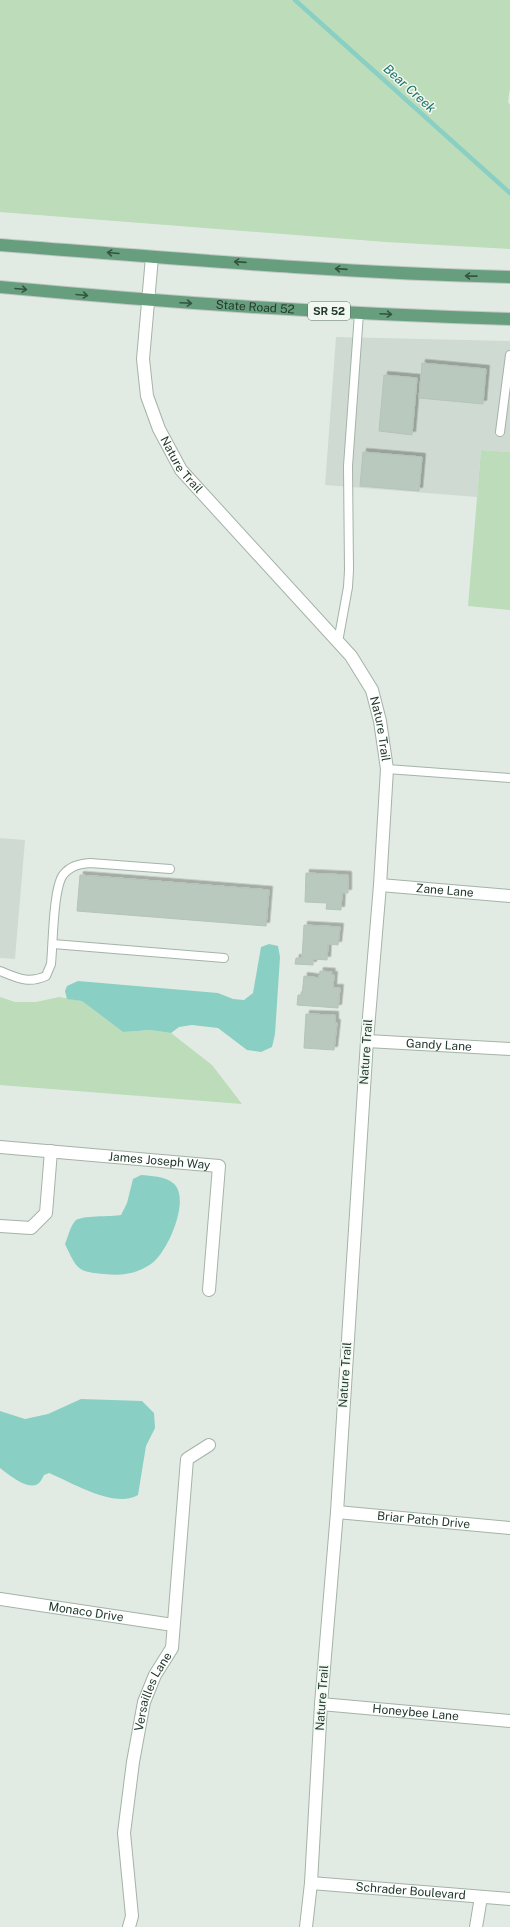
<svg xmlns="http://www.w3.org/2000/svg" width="510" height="1927" viewBox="0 0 510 1927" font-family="'Public Sans',sans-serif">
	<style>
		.built { fill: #cfdbd2 }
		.green { fill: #bcdcba }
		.water { fill: #8acfc3 }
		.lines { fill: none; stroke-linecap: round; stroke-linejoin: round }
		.stream { stroke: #8acfc3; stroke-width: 4.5 }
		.building { fill: #b9c9be; stroke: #b4c4b8; filter: url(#shadow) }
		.lane-casing { stroke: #a4b3a8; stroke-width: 10 }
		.street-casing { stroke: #a4b3a8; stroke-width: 14 }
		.primary-casing { stroke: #c1c8c4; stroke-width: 14 }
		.lane { stroke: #fff; stroke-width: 8 }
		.street { stroke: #fff; stroke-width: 12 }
		.primary { stroke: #679f7e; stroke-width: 12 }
		.oneway { stroke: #335440 }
		.labels { text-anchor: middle; stroke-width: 3; stroke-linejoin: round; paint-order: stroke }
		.shield { fill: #f1f8f2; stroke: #607467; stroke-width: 1 }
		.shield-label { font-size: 11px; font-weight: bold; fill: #223b2c }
		.street-label { font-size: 12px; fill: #223b2c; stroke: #f1f8f2 }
		.water-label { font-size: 13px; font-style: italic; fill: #1e7567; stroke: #f1f8f2 }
	</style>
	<defs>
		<filter id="shadow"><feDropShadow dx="3.5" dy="-3.5" stdDeviation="0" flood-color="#0004"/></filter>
	</defs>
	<rect width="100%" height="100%" fill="#e1ebe3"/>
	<g class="built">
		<polygon points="336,337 510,341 510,452 481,450 477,497 325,485"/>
		<polygon points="0,838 25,840 15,959 0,958"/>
	</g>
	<g class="green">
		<polygon points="0,0 510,0 510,88 508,102 510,105 510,249 386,242 0,212"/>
		<polygon points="481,450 510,452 510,610 468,606"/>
		<polygon points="0,997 15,1002 36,1002 59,997 82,1001 123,1032 150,1030 171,1033 212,1065 242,1104 0,1085"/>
	</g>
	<g class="water">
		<polygon points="269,944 278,946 280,957 275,1034 272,1047 261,1052 247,1050 218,1028 192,1025 179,1027 171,1033 150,1030 123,1032 82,1001 67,999 65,991 67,986 78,981 218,993 233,999 244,1000 253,993 261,947"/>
		<path d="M141,1175c10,1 24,1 32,8 19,15 -6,71 -22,81 -15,10 -29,12 -47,10 -27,-2 -27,-5 -39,-30 3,-7 5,-17 10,-23 5,-6 37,-4 46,-6l6,-12 6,-24z"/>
		<path d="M81,1399l61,2 12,12 1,15 -9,18 -8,49c-23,14 -67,-13 -89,-22l-5,2c-1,2 -3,6 -5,8 -10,9 -31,-9 -39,-15v-57l25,8 23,-5z"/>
	</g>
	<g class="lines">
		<polyline class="stream" points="295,0 510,193"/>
	</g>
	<g class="building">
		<polygon points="422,363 486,369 483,404 419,398"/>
		<polygon points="384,375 417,378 412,435 379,431"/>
		<polygon points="363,452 422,457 419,491 360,486"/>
		<polygon points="306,873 348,875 348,893 342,893 341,910 326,909 327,903 305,902"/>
		<polygon points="80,875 269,890 266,926 77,911"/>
		<polygon points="304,925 340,927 338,945 328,944 327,960 313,959 313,965 295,964 296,958 302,958"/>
		<polygon points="320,971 332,972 331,975 334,975 333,988 340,988 338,1008 297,1005 298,995 302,995 304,976 319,978"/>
		<polygon points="306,1014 335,1015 335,1023 337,1023 334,1050 304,1048"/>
	</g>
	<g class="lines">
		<defs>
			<g id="lane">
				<polyline points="500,432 510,355"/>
				<polyline points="338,642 348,587 349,570 348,466 359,313"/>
				<polyline points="387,769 510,778"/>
				<polyline points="53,944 224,958"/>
				<path d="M0,971c18,7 28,13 46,5l5,-12c2,-19 2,-75 12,-89 7,-9 16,-11 27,-12l80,6"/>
			</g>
			<g id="street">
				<path id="s1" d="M152,257l-9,102 4,37 12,33 22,41 170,186 21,34 8,31 7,48 -7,116 -13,156 -30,471 -16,192 -10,179 -5,44"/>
				<path id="s2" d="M380,885l130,11"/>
				<path id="s3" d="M367,1041l143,8"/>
				<path id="s4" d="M0,1147l219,19 -10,124"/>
				<polyline points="0,1226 31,1228 46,1213 51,1151"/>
				<path id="s5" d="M337,1512l173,16"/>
				<path id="s6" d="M0,1599l173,26"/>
				<path id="s7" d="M321,1704l189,17"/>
				<path id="s8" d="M311,1883l199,16"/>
				<path id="s9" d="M129,1927l3,-11 -8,-83 9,-71 11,-60 11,-27 17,-27 15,-189 22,-14"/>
				<polyline points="476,1927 481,1897"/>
			</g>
			<g id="primary">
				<path d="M0,245c170,13 340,28 510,32"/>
				<path id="s10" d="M0,287c170,16 340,27 510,32"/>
			</g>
		</defs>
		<use href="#lane" class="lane-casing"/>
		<use href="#street" class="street-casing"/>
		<use href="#primary" class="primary-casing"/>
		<use href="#lane" class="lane"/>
		<use href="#street" class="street"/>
		<use href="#primary" class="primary"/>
	</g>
	<defs><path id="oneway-shaft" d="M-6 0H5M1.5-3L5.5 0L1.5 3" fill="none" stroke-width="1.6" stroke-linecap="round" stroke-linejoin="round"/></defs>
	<g class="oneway">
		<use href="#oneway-shaft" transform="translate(113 253) rotate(-175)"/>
		<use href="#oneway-shaft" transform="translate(240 262) rotate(-176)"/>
		<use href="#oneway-shaft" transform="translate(341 269) rotate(-176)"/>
		<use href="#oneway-shaft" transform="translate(471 276) rotate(-179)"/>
		<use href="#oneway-shaft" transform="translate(21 289) rotate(5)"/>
		<use href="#oneway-shaft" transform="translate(82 295) rotate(5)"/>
		<use href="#oneway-shaft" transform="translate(186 303) rotate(3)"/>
		<use href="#oneway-shaft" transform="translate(386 314) rotate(3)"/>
	</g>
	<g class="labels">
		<rect class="shield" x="308" y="302" width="42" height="18" rx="3"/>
		<g class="shield-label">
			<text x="329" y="315">SR 52</text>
		</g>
		<g class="street-label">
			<text dy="4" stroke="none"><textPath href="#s10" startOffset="256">State Road 52</textPath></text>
			<text dy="4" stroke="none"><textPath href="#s1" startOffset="217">Nature Trail</textPath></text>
			<text dy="4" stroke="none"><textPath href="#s1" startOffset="553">Nature Trail</textPath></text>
			<text dy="4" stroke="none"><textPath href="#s2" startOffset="65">Zane Lane</textPath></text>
			<text dy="4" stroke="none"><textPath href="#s3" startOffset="72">Gandy Lane</textPath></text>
			<text transform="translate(366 1052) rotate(-86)" y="4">Nature Trail</text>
			<text dy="4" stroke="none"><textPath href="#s4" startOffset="160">James Joseph Way</textPath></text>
			<text transform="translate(345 1375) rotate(-86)" y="4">Nature Trail</text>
			<text dy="4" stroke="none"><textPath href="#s5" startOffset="87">Briar Patch Drive</textPath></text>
			<text dy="4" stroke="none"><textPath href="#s6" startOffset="87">Monaco Drive</textPath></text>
			<text dy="4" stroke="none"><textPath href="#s9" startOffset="240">Versailles Lane</textPath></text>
			<text transform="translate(322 1698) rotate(-86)" y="4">Nature Trail</text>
			<text dy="4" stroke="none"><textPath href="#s7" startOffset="95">Honeybee Lane</textPath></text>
			<text dy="4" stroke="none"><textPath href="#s8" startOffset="100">Schrader Boulevard</textPath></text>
		</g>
		<g class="water-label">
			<text transform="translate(410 88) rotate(42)" y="5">Bear Creek</text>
		</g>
	</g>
</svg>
